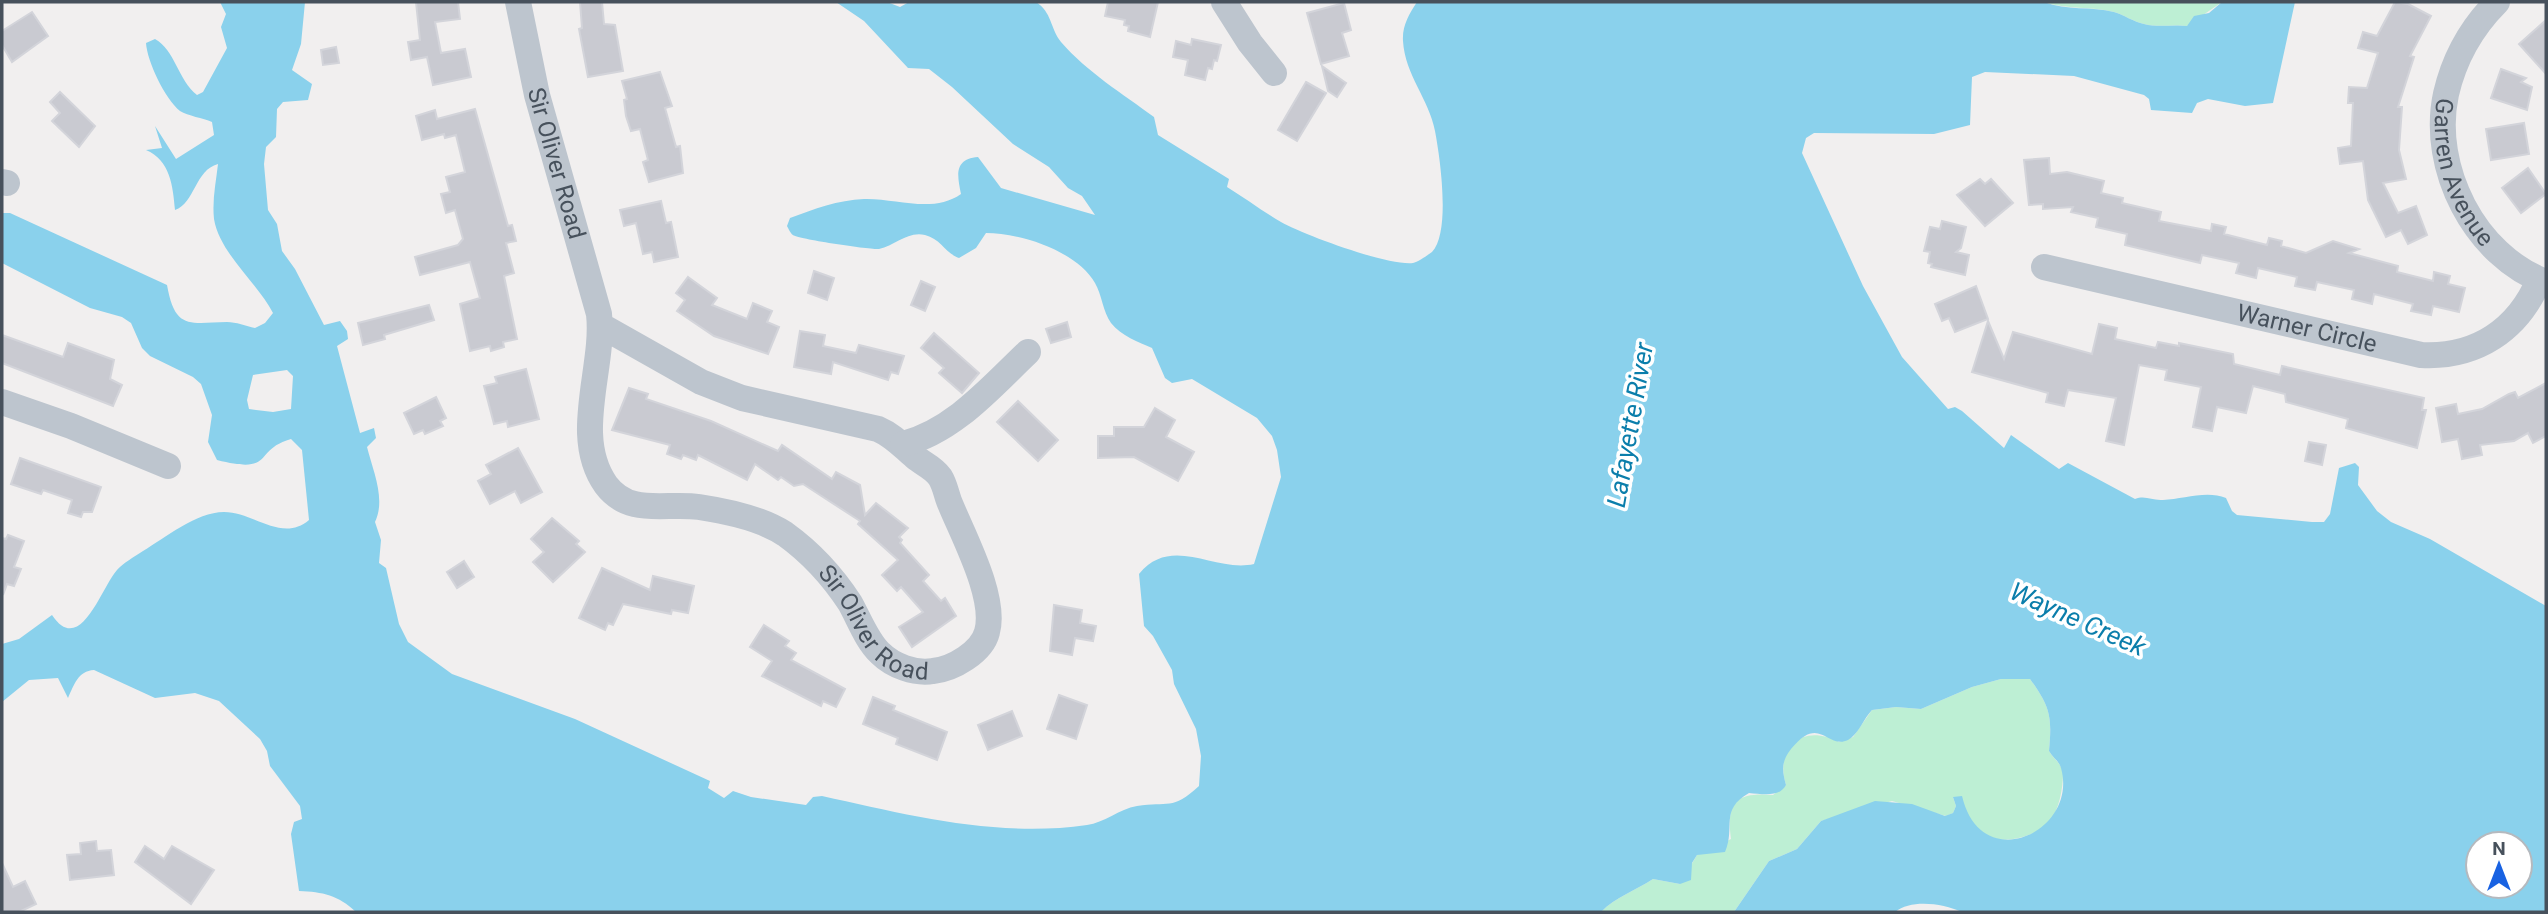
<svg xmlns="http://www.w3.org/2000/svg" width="2548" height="914" viewBox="0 0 2548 914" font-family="Roboto,sans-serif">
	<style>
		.green { fill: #bdefd4 }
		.water { fill: #8ad1ec; fill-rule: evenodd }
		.building { fill: #c9cad1; stroke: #d3d4da; stroke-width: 2 }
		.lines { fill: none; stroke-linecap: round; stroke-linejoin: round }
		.minor { stroke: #bdc5ce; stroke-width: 26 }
		.labels { text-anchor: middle; stroke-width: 7; stroke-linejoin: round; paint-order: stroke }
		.street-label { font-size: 24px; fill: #47515c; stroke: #fff }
		.water-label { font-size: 26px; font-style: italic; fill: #0b7eab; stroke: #fff }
	</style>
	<rect width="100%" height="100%" fill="#f1efef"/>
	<g class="green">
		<path d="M2044,2h178l-35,24c-14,-2 -28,2 -43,-2 -10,-2 -20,-9 -30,-12 -23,-6 -47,-2 -70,-10z"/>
		<path d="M2001,679h29c21,29 22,38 19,72 5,9 13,12 14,23 0,14 -4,36 -13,47 -12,15 -47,25 -64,14 -13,-8 -24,-26 -33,-38l3,9 -3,7 -7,3 -54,-15 -71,20 -24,28 -28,12 -35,51h-133c14,-15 34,-21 52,-33l27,5 17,-29 34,-16c-5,-37 5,-47 42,-44l13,-10c-12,-38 17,-62 53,-43l14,-5 19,-27 24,-3 25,2 51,-22z"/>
	</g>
	<path class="water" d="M220,2h85l-4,42 -9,26 20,14 -4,16 -25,2 -6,7 -1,28 -10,10 -2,17 4,46 9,14 5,27 13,18 29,56 16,-4 7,10 1,8 -11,7 23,87 14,-5 2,10 -9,9c6,24 19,52 8,75l6,18 -2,23 7,5 13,56 9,18 44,32 123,45 135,62 -2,7 16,10 9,-7 18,6 55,8 7,-8 9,-1c86,19 176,42 265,29 17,-2 32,-16 50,-19 31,-5 35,5 62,-20l2,-30 -5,-27 -22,-45 -2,-14 -19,-34 -9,-10 -5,-52c33,-40 75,-1 115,-10l27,-87 -4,-27 -5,-14 -15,-18 -65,-39 -20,4 -7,-5 -13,-30c-13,-6 -31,-12 -41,-25 -8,-11 -9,-28 -16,-40 -18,-32 -75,-50 -109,-50l-10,15 -17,10c-14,-5 -18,-19 -34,-23 -18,-4 -30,11 -46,14 -7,1 -81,-10 -86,-14 -2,-1 -5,-7 -6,-9l3,-8c24,-9 48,-18 74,-19 32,-1 69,15 97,-5 -4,-19 -7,-35 17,-37l23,31 94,27 -13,-19 -14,-8 -19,-21 -36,-23 -61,-57 -23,-18 -21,-1 -44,-47 -28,-19h51l13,5 9,-5h127c16,10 14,26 25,40 26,30 62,52 93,75l4,18 71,44 -2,8c18,11 35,24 54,35 23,13 107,44 132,41 5,-1 15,-8 19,-11 19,-20 8,-95 3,-121 -6,-32 -30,-56 -32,-90 -1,-15 6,-27 14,-39h627c23,9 47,4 70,10 10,3 20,10 30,12 15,4 29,0 43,2l7,-10 15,-3 13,-11h73l-22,101 -28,3 -37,-7 -11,4 -5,10 -41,-3 -2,-11 -5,-4 -70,-19 -89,-4 -13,5 -2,48 -36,9 -120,-1 -8,5 -4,15 61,133 39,71 46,52 7,-2 7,4 42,37 7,-13 48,34 9,-6 67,36c11,-4 17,2 28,1 20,-1 44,-10 63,-2l6,13 5,4 75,7h12l6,-8 9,-46 16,-5 4,4 -1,18 19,26 14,11 39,17 116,67v306h-584c-20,-9 -51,-13 -67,0h-161l35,-51 28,-12 24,-28 54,-20 37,3 33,12 8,-3 3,-7 -3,-9 9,-1c19,81 117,36 99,-28 -2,-7 -8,-10 -12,-17 3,-34 2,-43 -19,-72h-29l-29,8 -51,22 -25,-2 -24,3c-8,8 -14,25 -24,30 -21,10 -28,-27 -57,9 -10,13 -9,21 -5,36 -7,13 -24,9 -37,8 -30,17 -13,34 -24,59l-28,3 -5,8 -1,17 -11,4 -27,-5c-18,12 -38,18 -52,33h-1245c-18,-17 -33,-20 -57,-21l-8,-57 3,-12 8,-3 -2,-13 -30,-40 -3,-15 -7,-12 -41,-38 -24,-8 -40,5 -61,-28c-16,1 -20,15 -26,28l-10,-20 -29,2 -27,22v-58l17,-5 33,-24c28,42 49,-27 65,-45 6,-7 17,-13 26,-19 22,-13 53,-39 81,-39 30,0 58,31 85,8l-7,-70 -11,-11c-39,11 -15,36 -74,21l-9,-18 4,-27 -11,-31 -8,-7 -43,-21 -8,-8 -11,-25 -9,-6 -32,-9 -88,-45v-50h8l157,72c8,45 22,38 60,37 9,0 19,4 28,6l10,-5 8,-10c-16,-31 -53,-59 -59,-94 -2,-19 2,-37 4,-55 -23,6 -23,39 -43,46 -2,-24 -5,-50 -29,-60l16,-2 -7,-22 21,33 38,-24 -2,-13c-9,-4 -24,-6 -32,-11 -15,-12 -33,-50 -34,-68l9,-4c20,11 23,41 42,56l6,-3 24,-44 -6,-21 5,-13zM287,370l6,6 -2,33 -18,3 -24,-3 -2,-9 6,-25zM2478,844h42v42h-42z"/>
	<g class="building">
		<polygon points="416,2 458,2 460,19 435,22 441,53 465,49 471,77 433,85 427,57 411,60 408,42 420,40"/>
		<polygon points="580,2 602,2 604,24 615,25 623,71 588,77 579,29 582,28"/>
		<polygon points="1108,2 1158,2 1150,37 1128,31 1129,26 1124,25 1125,20 1105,16"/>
		<polygon points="2395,2 2408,4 2431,16 2410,56 2414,57 2398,107 2402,107 2399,150 2406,179 2383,183 2398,213 2416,206 2427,235 2408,244 2401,230 2386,237 2368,200 2363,161 2340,164 2338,148 2351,146 2353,103 2348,103 2349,87 2367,88 2378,53 2358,48 2363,32 2377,36"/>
		<polygon points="1344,3 1351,30 1342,33 1349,56 1321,64 1307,13"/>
		<polygon points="32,12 48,36 12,62 2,45 2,31"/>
		<polygon points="2546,20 2546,74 2519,44"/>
		<polygon points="1192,39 1221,45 1217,61 1214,60 1212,69 1208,68 1205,80 1185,75 1188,60 1173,57 1176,41 1191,45"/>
		<polygon points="336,47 339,63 323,65 321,50"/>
		<polygon points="1322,66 1346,83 1337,97 1328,91"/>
		<polygon points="2501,69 2526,78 2521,82 2532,87 2527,110 2491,98"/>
		<polygon points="660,72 672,106 665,108 676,147 680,146 683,173 649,182 643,162 648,160 640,129 631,131 626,116 624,100 627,99 622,81"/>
		<polygon points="1306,82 1326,93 1297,141 1278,130"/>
		<polygon points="60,92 95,126 79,147 52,121 60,113 50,102"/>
		<polygon points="475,109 508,226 512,225 516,241 506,243 514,273 504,276 517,339 503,342 504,347 491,351 490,346 470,351 464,323 460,304 480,298 470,262 420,275 415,257 458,245 463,239 455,210 446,213 441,194 450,192 446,177 465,172 456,135 445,138 444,134 422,140 416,116 435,110 437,119"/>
		<polygon points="2524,123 2529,154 2491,160 2486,129"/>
		<polygon points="2049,158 2050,174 2067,172 2104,181 2101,193 2123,198 2122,203 2161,212 2159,221 2211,231 2212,224 2226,227 2224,234 2267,245 2269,238 2282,241 2281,246 2306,253 2333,241 2359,249 2349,253 2398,266 2397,272 2433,281 2434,272 2450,276 2448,284 2465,288 2459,312 2433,306 2431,315 2411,311 2413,304 2374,294 2372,304 2352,299 2354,290 2317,282 2315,290 2295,286 2297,277 2258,268 2256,278 2236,273 2239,263 2202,255 2200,263 2125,245 2127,234 2096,227 2098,218 2071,212 2073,207 2043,209 2043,204 2029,205 2024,160"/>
		<polygon points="2528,168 2546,194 2521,213 2502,188"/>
		<polygon points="1980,179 1985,184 1991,179 2013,203 1985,226 1957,195"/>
		<polygon points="661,201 666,223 671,222 678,257 654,262 652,252 643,254 636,223 624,226 620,210"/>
		<polygon points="1942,221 1966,227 1961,248 1956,252 1969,255 1965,275 1931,267 1932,264 1928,263 1930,252 1924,251 1930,227 1940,229"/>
		<polygon points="814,271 834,278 827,300 808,293"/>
		<polygon points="688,277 717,298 712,305 747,319 753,303 772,311 767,322 779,327 768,354 714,336 677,311 685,300 676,293"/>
		<polygon points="921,281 935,287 925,311 911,305"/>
		<polygon points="1976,286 1988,319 1955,332 1949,318 1942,321 1935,304"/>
		<polygon points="429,305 434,320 384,335 385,339 363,345 358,323"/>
		<polygon points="1988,321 2004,359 2013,332 2092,354 2099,324 2117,328 2115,339 2156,348 2158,342 2179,346 2179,343 2233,354 2234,364 2280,375 2282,366 2424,398 2422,410 2426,410 2417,448 2346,428 2348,419 2286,402 2285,394 2253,386 2246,413 2217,407 2212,431 2193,427 2201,387 2165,380 2167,370 2139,365 2124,445 2106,441 2116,398 2068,390 2064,406 2046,402 2048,393 1972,372"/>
		<polygon points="1067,322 1071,337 1051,343 1046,329"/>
		<polygon points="800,331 825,335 823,346 856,353 859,345 904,356 898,374 891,372 888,380 833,362 831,374 794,367"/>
		<polygon points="934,333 979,373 962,393 939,373 944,368 921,348"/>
		<polygon points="2,335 63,357 68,343 114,360 110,379 122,385 113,406 2,363"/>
		<polygon points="526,369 539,419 508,427 507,421 494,424 484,386 497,383 495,377"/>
		<polygon points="2546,383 2546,436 2533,443 2528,433 2514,441 2480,445 2482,455 2462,459 2458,439 2442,442 2436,408 2456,404 2458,414 2482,409 2509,394 2515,392 2518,398"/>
		<polygon points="629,388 648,394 646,399 711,421 778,451 782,445 832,479 836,472 860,485 865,515 876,503 908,528 899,537 902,540 900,543 929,575 923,581 941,601 945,598 956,616 912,647 899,627 923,612 901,587 897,591 882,575 898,560 858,524 860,521 803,484 794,486 781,477 778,480 755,464 747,480 698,455 696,460 683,455 681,459 667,454 670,445 612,430"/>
		<polygon points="436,397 446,418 440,421 443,426 425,434 423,430 414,434 404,413"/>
		<polygon points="1018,401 1058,440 1038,461 997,422"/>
		<polygon points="1155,408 1175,420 1166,437 1194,452 1178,481 1134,457 1098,458 1098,436 1114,436 1114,427 1144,427"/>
		<polygon points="2309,442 2326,445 2322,465 2305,461"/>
		<polygon points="518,448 542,492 521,503 515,491 490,504 478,481 491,474 486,465"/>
		<polygon points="20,458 101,487 92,512 83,512 81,517 68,513 72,500 43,490 41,494 11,484"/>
		<polygon points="552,518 579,541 576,544 585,552 553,582 533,562 544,552 531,539"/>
		<polygon points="8,535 24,541 14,567 21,569 14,586 7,584 3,595 2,538 6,539"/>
		<polygon points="464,561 474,577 457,588 447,572"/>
		<polygon points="602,568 650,590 653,576 694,586 688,613 672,610 671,614 623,604 613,625 608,623 605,630 579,618"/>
		<polygon points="1054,605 1082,610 1080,623 1096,626 1093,641 1075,638 1072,655 1050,651"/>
		<polygon points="764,625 789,641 785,646 796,653 791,660 845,689 836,707 823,701 821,706 762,676 772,661 750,647"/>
		<polygon points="1059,695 1087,705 1076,739 1047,729"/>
		<polygon points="873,697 895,706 893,710 947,732 937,760 896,744 898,738 863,724"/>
		<polygon points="1012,711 1022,736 988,750 978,725"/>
		<polygon points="96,841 97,851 111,850 114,875 70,880 67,855 81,854 80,843"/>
		<polygon points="145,846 164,859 172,846 214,870 191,904 135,862"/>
		<polygon points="2,863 13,887 25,881 36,904 19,912 2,912"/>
	</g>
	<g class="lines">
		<g class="minor">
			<path id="s1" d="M518,2l19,93 62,219c6,54 -28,122 7,171 24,32 60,17 93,22 27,4 63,12 86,27 25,18 48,43 65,69 9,16 17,38 30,50 13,13 35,21 53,18 20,-2 49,-19 54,-39 10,-35 -25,-98 -38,-131 -3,-8 -4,-16 -9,-24 -7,-10 -17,-13 -25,-20 -13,-11 -21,-21 -37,-28l-136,-31 -41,-16 -101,-57"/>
			<polyline points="1224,2 1250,43 1274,73"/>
			<path id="s2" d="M2497,2c-25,25 -43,57 -51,92 -16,74 29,162 100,188"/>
			<polyline points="2,182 7,183"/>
			<path id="s3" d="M2044,267l377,88c55,3 97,-25 118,-75"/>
			<polyline points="2,402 71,426 168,466"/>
			<path d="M903,444c51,-13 88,-57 125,-92"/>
		</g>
	</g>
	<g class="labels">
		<g class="street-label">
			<text dy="8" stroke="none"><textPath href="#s1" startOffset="166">Sir Oliver Road</textPath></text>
			<text dy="8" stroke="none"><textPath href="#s2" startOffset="189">Garren Avenue</textPath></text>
			<text dy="8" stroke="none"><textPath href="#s3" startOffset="270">Warner Circle</textPath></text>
			<text dy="8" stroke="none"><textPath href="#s1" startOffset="817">Sir Oliver Road</textPath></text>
		</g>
		<g class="water-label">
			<text transform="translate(1630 425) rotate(-80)" y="9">Lafayette River</text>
			<text transform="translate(2078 619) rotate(24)" y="9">Wayne Creek</text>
		</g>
	</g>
	<rect width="2548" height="914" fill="none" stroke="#47515c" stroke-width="7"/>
	<g transform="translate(2499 865)"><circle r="33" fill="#ffffff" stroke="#b5b9be" stroke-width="2"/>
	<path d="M0-5L12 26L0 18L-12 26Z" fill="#1862e2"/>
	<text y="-10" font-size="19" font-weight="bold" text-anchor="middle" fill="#47515c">N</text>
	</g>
</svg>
